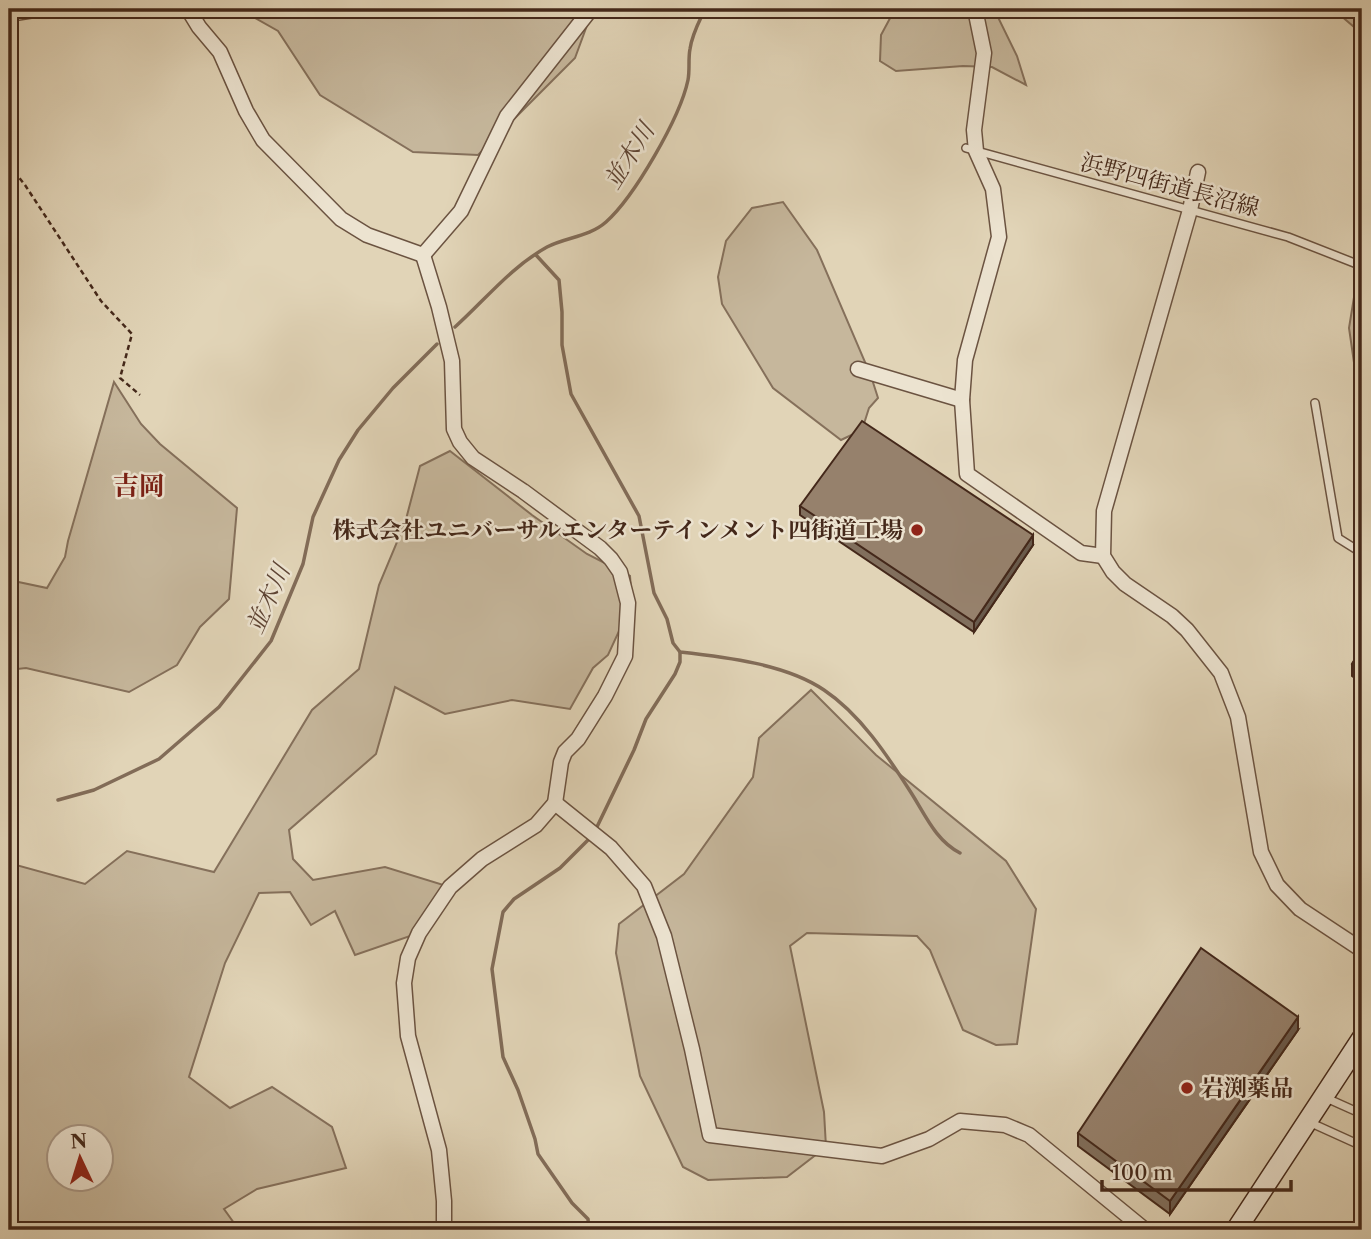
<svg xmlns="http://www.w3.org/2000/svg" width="1371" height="1239" viewBox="0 0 1371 1239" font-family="'Libre Caslon Text','Noto Serif JP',serif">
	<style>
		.green { fill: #c6b79c; stroke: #85705b; stroke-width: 2; fill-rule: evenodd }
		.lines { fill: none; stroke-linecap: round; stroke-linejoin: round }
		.stream { stroke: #826c58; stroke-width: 3.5 }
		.lane-casing { stroke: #6b5341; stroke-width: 10 }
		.street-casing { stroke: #6b5341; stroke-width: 17 }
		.secondary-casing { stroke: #44281a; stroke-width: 22 }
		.path { stroke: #44281a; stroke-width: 2.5; stroke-dasharray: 5 3.5; stroke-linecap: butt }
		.lane { stroke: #ece3d0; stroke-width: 7 }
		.street { stroke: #ece3d0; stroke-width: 14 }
		.secondary { stroke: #ece3d0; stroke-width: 19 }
		.wall { fill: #816f5d; stroke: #44281a; stroke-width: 2 }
		.shaded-wall { fill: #695a4c; stroke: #44281a; stroke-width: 2 }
		.building { fill: #96816c; stroke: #44281a; stroke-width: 2 }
		.poi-dot { fill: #8f2418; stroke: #ece3d0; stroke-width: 2.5 }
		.labels { text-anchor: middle; stroke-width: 5; stroke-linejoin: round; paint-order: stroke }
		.street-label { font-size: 23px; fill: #44281a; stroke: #ece3d0 }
		.poi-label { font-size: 23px; font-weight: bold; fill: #44281a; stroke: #ece3d0; text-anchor: end }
		.water-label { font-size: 24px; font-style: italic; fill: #5e4434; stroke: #ece3d0 }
		.quarter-label { font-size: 26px; font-weight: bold; fill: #7a1f14; stroke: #ece3d0 }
	</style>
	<rect width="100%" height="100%" fill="#e1d4b7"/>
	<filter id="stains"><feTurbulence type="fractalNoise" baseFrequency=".00286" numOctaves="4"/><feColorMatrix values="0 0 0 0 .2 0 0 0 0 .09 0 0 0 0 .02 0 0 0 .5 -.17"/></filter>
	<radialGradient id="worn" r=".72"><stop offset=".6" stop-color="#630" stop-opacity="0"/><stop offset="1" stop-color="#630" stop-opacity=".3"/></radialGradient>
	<g class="green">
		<polygon points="239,9 593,9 575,58 478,155 413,152 320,95 278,31"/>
		<polygon points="895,9 994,9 1017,56 1026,85 992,67 963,66 896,71 880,61 881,35"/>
		<polygon points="1333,9 1362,9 1362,39 1354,27"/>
		<polygon points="783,202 817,250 871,376 878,398 869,408 862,430 841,440 773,388 722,304 718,277 726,241 752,208"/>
		<polygon points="1362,248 1362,418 1349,328"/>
		<polygon points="114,382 141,424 160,444 237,508 229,599 200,627 177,665 129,692 26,668 9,670 9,580 47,588 65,557 68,541"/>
		<path d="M450,451l82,64 55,39 43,22 2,27 -24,52 -15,13 -23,41 -58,-9 -67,14 -50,-27 -19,67 -87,76 4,29 20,21 72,-13 65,20 -31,46 -64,22 -20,-44 -24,14 -21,-33 -31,1 -34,70 -36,114 41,31 42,-21 60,40 14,41 -89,21 -33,20 15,21h-230v-367l76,21 42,-33 87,21 98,-162 47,-41 20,-84 26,-62 15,-57zM60,1138h42v42h-42z"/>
		<polygon points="811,690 876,755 1006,861 1036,909 1017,1044 996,1045 963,1030 930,950 917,936 807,933 790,946 824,1112 826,1147 787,1177 708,1180 683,1167 640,1076 616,953 619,924 684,874 753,777 759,738"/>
	</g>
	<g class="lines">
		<g class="stream">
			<path d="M536,255l23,25 3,32v33l9,49 68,122 15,77 13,26 6,24 7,9c45,5 106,12 144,38 36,24 63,65 86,101 15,23 25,49 50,62"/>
			<path d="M455,327c30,-27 56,-60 92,-80 19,-10 42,-10 59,-25 28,-25 74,-104 82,-142 2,-10 0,-21 2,-31 2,-15 9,-27 15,-40"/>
			<polyline points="58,800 94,790 159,759 219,707 271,641 303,564 313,517 339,460 358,430 393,388 437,344"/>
			<polyline points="595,831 634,750 646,719 675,674 680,662 680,652"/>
			<polyline points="589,1230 588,1219 572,1203 538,1154 535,1139 518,1090 503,1057 492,969 503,912 514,899 560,868 591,837"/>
		</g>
		<defs>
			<g id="lane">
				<polyline points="966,148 1288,237 1362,266"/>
				<polyline points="1315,403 1338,538 1362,553"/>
				<polyline points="1324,1097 1362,1114"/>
				<polyline points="1309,1122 1362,1146"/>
			</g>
			<g id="street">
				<polyline points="188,9 199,27 220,52 246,111 263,140 341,219 367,235 423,255"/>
				<polyline points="975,9 984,53 974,130 976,151 993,189 999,237 965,360 962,400 967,474 1081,553 1103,556"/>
				<polyline points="9,17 15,13 40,9"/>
				<polyline points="1198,172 1190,210 1104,511 1103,556 1113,572 1125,584 1172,616 1187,630 1221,673 1238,717 1261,852 1277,885 1300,909 1362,950"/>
				<polyline points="423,255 439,307 452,361 454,429 460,442 473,458 523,491 600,548 611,559 620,572 628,603 625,656 605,696 578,739 565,752 561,762 555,803 536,825 482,859 450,887 419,933 408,958 404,983 408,1036 439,1150 444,1201 444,1230"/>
				<polyline points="423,255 461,211 507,116 591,9"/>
				<polyline points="858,369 962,400"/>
				<polyline points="555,803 611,848 644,886 664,936 692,1049 710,1135 882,1156 929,1139 960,1121 1005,1125 1029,1135 1145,1230"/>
			</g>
			<polyline id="secondary" points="1236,1230 1362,1038"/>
		</defs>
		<use href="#lane" class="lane-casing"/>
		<use href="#street" class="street-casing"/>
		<use href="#secondary" class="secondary-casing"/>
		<polyline class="path" points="9,165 25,185 101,301 132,334 120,378 140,395"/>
		<use href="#lane" class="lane"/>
		<use href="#street" class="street"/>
		<use href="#secondary" class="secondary"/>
	</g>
	<g class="wall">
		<polygon points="800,506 1033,545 974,632 800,515"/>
		<polygon points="1362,593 1362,612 1360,609 1360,597"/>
		<polygon points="1362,648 1362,683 1352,676 1352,664"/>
		<polygon points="1298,1030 1170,1214 1078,1146 1078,1133"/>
	</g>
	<g class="shaded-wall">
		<polygon points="1033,535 1033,545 974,632 974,622"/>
		<polygon points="1298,1017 1298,1030 1170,1214 1170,1201"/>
	</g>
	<g class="building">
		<polygon points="862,421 1033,535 974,622 800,506"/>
		<polygon points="1362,648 1362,670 1352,664"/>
		<polygon points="1201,948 1298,1017 1170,1201 1078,1133"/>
	</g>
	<g class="poi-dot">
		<circle cx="917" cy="530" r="7"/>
		<circle cx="1187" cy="1088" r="7"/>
	</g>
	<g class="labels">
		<g class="street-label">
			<text transform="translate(1170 185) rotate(15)" y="8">浜野四街道長沼線</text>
		</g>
		<g class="poi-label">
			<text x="903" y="538">株式会社ユニバーサルエンターテインメント四街道工場</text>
			<text x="1201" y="1096" text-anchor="start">岩渕薬品</text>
		</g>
		<g class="water-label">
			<text transform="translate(629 156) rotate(-58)" y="8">並木川</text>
			<text transform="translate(268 599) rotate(-66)" y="8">並木川</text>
		</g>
		<g class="quarter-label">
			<text x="139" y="495">吉岡</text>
		</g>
	</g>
	<rect width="1371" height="1239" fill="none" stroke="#e1d4b7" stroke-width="35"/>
	<rect x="10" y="10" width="1350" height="1218" fill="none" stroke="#44281a" stroke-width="3.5"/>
	<rect x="18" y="18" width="1336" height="1204" fill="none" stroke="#44281a" stroke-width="2"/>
	<g transform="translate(80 1158) rotate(356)"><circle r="33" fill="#ece3d0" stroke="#a99887" stroke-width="2"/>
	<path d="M0-5L12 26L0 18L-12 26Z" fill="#8f2418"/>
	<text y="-10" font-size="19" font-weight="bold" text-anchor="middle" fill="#44281a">N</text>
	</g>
	<path d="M1102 1180v10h189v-10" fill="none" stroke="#44281a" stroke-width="3.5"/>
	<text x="1112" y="1180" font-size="21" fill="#44281a" stroke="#ece3d0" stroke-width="5" paint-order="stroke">100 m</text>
	<rect width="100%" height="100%" filter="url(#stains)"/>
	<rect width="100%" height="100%" fill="url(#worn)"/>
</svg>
